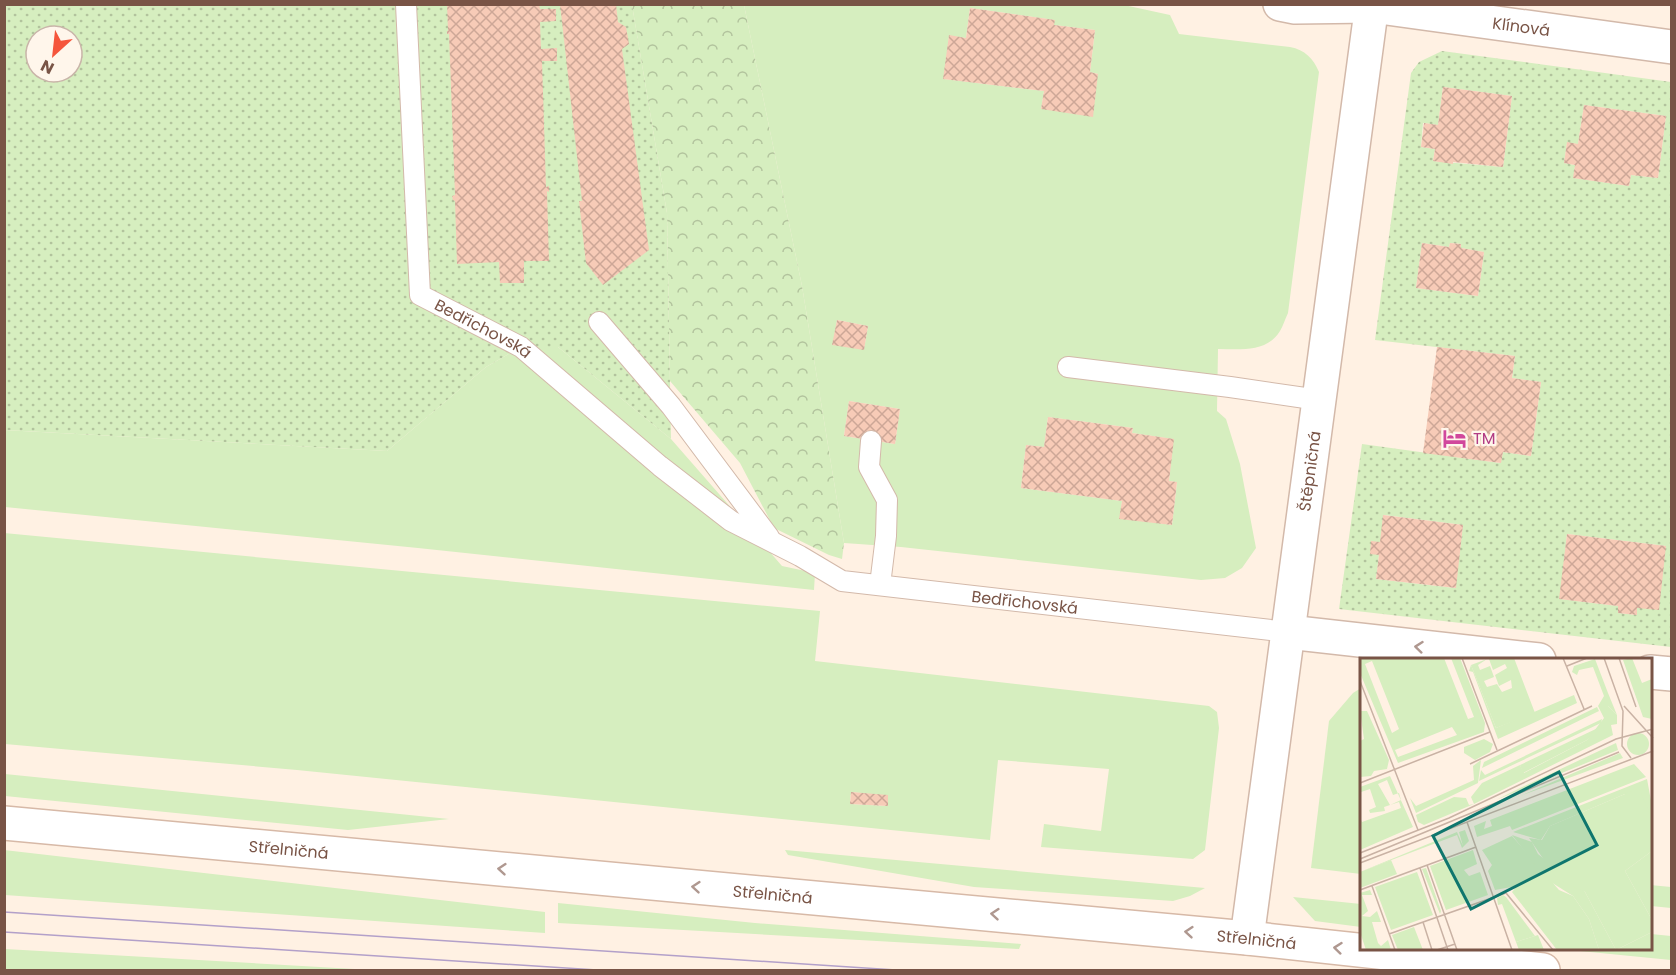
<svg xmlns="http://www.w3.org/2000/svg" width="1676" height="975" viewBox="0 0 1676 975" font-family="Poppins,sans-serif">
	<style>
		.grass { fill: #d6eebf; fill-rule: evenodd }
		.forest { fill: url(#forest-crowns) }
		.park { fill: url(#park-dots); fill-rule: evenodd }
		.building { fill: url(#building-cross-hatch) }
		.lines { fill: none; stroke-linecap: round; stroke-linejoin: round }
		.service-casing { stroke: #d3b9aa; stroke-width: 22 }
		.minor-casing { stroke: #d3b9aa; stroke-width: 36 }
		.secondary-casing { stroke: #d7b9a7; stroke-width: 36 }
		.service { stroke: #fff; stroke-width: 20 }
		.minor { stroke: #fff; stroke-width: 33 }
		.secondary { stroke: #fff; stroke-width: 33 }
		.tram { stroke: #b3a0c9; stroke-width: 1.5 }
		.oneway { stroke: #af9890 }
		.labels { text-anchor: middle; stroke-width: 4.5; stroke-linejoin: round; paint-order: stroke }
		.street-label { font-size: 16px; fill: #795446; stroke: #fff6eb }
		.hotel-label { font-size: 16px; fill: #b23c85; stroke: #fff6eb; text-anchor: start }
		.inset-road { fill: none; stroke: #c9b2a4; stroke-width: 1.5 }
		.view { fill: #0f766e; fill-opacity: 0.15; stroke: #0f766e; stroke-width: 3 }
		.inset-edge { fill: none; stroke: #795446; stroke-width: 3 }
	</style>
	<defs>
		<pattern id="forest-crowns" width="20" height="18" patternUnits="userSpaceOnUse" patternTransform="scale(1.5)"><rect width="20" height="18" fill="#d6eebf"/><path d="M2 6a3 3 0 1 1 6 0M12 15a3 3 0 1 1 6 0" fill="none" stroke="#b2c39d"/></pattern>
		<pattern id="park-dots" width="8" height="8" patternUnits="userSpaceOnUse" patternTransform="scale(1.5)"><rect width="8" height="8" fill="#d6eebf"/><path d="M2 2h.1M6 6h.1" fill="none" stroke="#b2c39d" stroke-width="1.8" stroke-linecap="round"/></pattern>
		<pattern id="building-cross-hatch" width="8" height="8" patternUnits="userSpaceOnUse" patternTransform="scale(1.5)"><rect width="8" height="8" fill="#f7cbb7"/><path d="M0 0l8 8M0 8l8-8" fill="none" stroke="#cda797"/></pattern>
	</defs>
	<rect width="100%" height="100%" fill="#fff1e3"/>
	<g class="grass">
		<path d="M744,5h380l46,10 9,19 111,13c15,3 23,11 29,25l-31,241c-3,6 -5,13 -8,18 -13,22 -41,18 -62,18l-1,62 9,8 14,45 16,84 -14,20 -17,10 -24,2 -300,-33 -57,-4 -42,-257zM970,8l84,12v5l41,5 -5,42 8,2 -57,35 3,-18 -100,-12 5,-43 17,2zM837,320l31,6 -4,23 -31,-5zM849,401l51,8 -5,35 -51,-8zM1048,417l85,11 -1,5 41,6 -4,42 8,1 -5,43 -52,-7 2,-17 -101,-13 5,-43 18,2z"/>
		<polygon points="521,347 558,347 671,439 782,566 815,573 814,590 418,548 5,507 4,430 387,451 486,367"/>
		<path d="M4,533l816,78 -5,50 394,45 8,6 2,16 -14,122 -12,9 -152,-12 3,-23 57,7 8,-62 -111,-9 -8,80 -693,-70 -292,-26zM851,792l37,4v10l-38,-2z"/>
		<polygon points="1361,688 1361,874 1311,868 1329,721 1353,693"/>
		<polygon points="4,774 5,774 449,819 348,830 5,796"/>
		<polygon points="4,850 545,912 545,933 5,895"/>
		<polygon points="785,850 1205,888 1190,896 1173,901 974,887 788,855"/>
		<polygon points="1650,885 1671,887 1671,908 1651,906"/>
		<polygon points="1293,897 1361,904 1361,927 1315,921"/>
		<polygon points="558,903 755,923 1021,944 1019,949 558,923"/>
		<polygon points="1651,934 1671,936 1671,960 1570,950 1650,950"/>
		<polygon points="4,949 5,949 372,970 5,970"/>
	</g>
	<polygon class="forest" points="632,5 744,5 802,286 844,543 842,559 829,555 774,528 740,463 670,381 667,213"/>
	<g class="park">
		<path d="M4,5h628l35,208 4,226 -113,-92h-37l-35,20 -99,84 -382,-21zM36,36h36v36h-36z"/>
		<path d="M1442,51l229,31v565l-332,-38 23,-165 138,19 3,-11 28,4 10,-74 -29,-4 3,-22 -140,-16 36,-267 8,-11zM1443,87l69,9 -9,71 -70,-6 2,-12 -14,-2 2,-24 15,2zM1584,105l82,11 -8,62 -27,-3 -2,11 -55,-8 1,-13 -11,-2 3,-20 11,1zM1422,243l27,4 1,-4 11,1v4l23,4 -6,44 -62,-8zM1384,515l79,10 -8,63 -79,-9zM1567,534l99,12 -29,62v7l-19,-2v-7l-58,-7z"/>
	</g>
	<g class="building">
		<polygon points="447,4 539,4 540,9 556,9 556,21 540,22 541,49 557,48 557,61 542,61 546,187 549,186 549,192 547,191 549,261 524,261 524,283 500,283 499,262 457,264 455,201 453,200 452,196 455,195 449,34 447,34 447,31 448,31"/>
		<polygon points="560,4 616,4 618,22 626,27 629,44 622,49 649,250 603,285 586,263 579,201 582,201"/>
		<polygon points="970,8 1055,20 1054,25 1095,30 1090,72 1098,74 1093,117 1041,109 1044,91 943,79 949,35 966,38"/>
		<polygon points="1443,87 1512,96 1503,167 1453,162 1453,164 1433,161 1435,149 1421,147 1424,123 1438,125"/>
		<polygon points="1584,105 1666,116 1658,178 1631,175 1629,186 1573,178 1575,165 1564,163 1567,142 1578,144"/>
		<polygon points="1422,243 1449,247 1450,243 1461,244 1461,248 1484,252 1478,296 1416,288"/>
		<polygon points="837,320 868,326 864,350 832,345"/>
		<polygon points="1437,347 1515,356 1512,378 1541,382 1531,456 1503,452 1501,463 1423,453"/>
		<polygon points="849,401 900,409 895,444 844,436"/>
		<polygon points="1048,417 1133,428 1132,433 1174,439 1169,481 1177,482 1172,525 1119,519 1122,501 1021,488 1026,445 1044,447"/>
		<polygon points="1383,515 1463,525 1456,588 1376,579 1379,555 1370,554 1371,541 1380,542"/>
		<polygon points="1567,534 1666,546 1659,610 1637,608 1637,615 1618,613 1618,606 1559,599"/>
		<polygon points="851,792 888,795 888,806 850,804"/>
	</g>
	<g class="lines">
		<defs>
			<g id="service">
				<path id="s1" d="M406,4l14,291 101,52 139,119 71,55 69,35 42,25 446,51"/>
				<polyline points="599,322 671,406 769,537"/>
				<polyline points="1068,367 1230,387 1319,400"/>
				<polyline points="871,441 869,467 887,500 886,536 880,585"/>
			</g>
			<g id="minor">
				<path id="s2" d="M1280,4l15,3 77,-1 300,41"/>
				<polyline points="1288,632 1539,660"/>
				<polyline points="1650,672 1672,674"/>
				<path id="s3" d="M1247,938l125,-934"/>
			</g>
			<g id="secondary">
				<path id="s4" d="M4,823l1243,115 296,32"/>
			</g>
		</defs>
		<use href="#service" class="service-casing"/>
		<use href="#minor" class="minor-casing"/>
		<use href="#secondary" class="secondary-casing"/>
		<use href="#service" class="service"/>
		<use href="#minor" class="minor"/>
		<use href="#secondary" class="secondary"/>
		<g class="tram">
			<polyline points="4,912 896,970"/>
			<polyline points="4,932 597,970"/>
		</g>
	</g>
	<defs><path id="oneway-chevron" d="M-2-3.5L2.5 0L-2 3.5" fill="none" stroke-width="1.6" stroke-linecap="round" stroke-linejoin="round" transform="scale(1.5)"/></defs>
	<g class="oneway">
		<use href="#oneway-chevron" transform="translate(1419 647) rotate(-174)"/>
		<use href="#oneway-chevron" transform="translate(502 869) rotate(-175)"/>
		<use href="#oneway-chevron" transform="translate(696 887) rotate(-175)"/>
		<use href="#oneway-chevron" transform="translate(995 914) rotate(-175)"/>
		<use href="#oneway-chevron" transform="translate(1189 932) rotate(-175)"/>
		<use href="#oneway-chevron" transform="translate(1338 948) rotate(-174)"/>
	</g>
	<defs>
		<symbol id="hotel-bare" viewBox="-9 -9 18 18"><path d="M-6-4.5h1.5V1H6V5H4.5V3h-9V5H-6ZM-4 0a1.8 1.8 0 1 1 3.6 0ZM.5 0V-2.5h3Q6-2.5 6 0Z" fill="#d1479c" stroke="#fff6eb" stroke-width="2.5" paint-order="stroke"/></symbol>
	</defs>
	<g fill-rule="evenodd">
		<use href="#hotel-bare" x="1438" y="422" width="33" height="33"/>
	</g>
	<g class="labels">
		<g class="street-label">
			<text dy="6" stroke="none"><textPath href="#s2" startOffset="243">Klínová</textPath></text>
			<text dy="6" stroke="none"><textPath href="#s1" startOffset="363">Bedřichovská</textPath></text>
			<text dy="6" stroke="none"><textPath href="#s3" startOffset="471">Štěpničná</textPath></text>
			<text dy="6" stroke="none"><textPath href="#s1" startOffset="988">Bedřichovská</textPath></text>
			<text dy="6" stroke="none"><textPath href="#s4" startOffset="286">Střelničná</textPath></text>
			<text dy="6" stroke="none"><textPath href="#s4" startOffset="772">Střelničná</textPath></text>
			<text dy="6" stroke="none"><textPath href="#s4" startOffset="1258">Střelničná</textPath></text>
		</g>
		<g class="hotel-label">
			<text x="1473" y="444">TM</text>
		</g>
	</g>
	<g transform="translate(1360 658)">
		<rect width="292" height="292" fill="#fff1e3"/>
		<path d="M235,1l13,34 9,22 -9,-9h-10l6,-10 -11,-29 -14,3 -2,5 -5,-3 2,-6zM111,7l25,63 78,-33 3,8 -79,36 -25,-67 -4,-1zM237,49l2,4 -117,57 2,-6zM242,61l-1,4 -122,58 2,-11 4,5zM240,69l-13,13 -64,33 -3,-8zM267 86a11 11 0 1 1 22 0a11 11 0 1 1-22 0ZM124,81l9,5 -3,8 -15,8 -11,-7v-6zM256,85l2,7 -122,50 22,-11zM260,95l3,5 -103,38 44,-19zM121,102l-3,23 -62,30 -6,-15 6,8 58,-26 -1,-14zM274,106l12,13 -134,53 -2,-4 -33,11 -3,-11 12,-5 -2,8 8,-3 -2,-6zM30,118l23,51 -53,23v-32l2,4 39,-14 -2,-6 -15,5 1,4 -15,2 -1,-3 7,-3 -6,-18 -9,3 -1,5v-10zM27,122l6,15 6,-2 2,7 -11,5 -12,-21zM287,121l5,27v45l-27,-57 -75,32 -9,14 -28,-8zM94,139l12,1 3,7 5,-1 -50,21 -6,-3 -2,-7zM105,172l4,11 -7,7 -5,-13 -97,37 97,-40 6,14 -4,-14zM152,178l47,54 14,6 16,23 10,31h-42l-45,-58 5,-6 -22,4 -7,-19 4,-6 -10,-15zM66,210l15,43 -1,3 -18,-45zM178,277l6,15h-25l-3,-8z" fill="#d6eebf" fill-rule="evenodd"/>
		<path d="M272,0l10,25 10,-4v40l-9,-2 -20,-57zM238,48h10l9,9v9l-6,1 2,10 -139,69 -3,-7 11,-14 38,-18 4,8 63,-33 17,-22zM152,177l20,7 6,12 47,38 31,58 36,-18v18h-53l-10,-31 -16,-23 -27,-17zM292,193v69l-27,-49z" fill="#d6eebf"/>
		<path d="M31,202l6,14 -37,14v-16z" fill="#d6eebf"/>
		<path d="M0,0h84l24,61 6,-2 -23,-59h9l25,65 -1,9 -86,31 -38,-90zM12,3l27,68 -7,4 -27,-69zM92,69l5,8 -59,22 -3,-7zM154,0l21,55 -39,15 -25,-63 16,-6 -9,6 2,5 10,-4 4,11 -10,4 3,6 10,-3 5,8 10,-4 -1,-8 -12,6 -4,-11 12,-7 -2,-4 -12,6 -4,-11zM0,53h7l22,49 -2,9 -13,2 -3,5 -11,1v-36l4,-2zM279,130l13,31v32l-27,20 27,49v12l-36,18 -31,-58 -28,-13 -28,-41 13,2 8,-14zM113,192l4,14 -13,6 5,6 11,-4 8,23 -42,15 -16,-44zM57,214l16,43 -42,15 -16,-43zM10,232l2,5h-10l6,16 -6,5 8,1 7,-6 4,11h-9l6,21 3,3 7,-6 3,10h-25l-6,-18v-39zM143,237l3,2 29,39 -19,6 -14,-38 -4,1 -1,-7zM54,269l9,23h-25l-6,-15z" fill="#d6eebf" fill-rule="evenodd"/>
		<path class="inset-road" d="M102,0l35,92M203,0l21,51M244,0l19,53 -1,35 9,12M259,0l17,49M207,8l20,-8M0,23l58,149M264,48l29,32M110,106l122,-58M0,125l130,-51M107,164l45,128M0,195l89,-35 167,-79 37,-10M0,201l259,-107M0,205l293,-112M67,207l30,85M60,210l28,82M12,228l23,64M0,232l116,-43M63,264l9,28M29,276l117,-41 47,57M77,292l18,-6"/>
		<path class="view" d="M199,114l38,73 -126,64 -38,-73z"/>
		<rect width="292" height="292" class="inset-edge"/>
	</g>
	<rect width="1676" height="975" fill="none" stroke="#795446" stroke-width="12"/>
	<g transform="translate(54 54) rotate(207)"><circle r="28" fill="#fff6eb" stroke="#c9b5a9" stroke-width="1.5"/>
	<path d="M0-4.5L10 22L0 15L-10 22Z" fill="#f5553b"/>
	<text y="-9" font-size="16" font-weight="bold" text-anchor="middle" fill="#795446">N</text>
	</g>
</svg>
